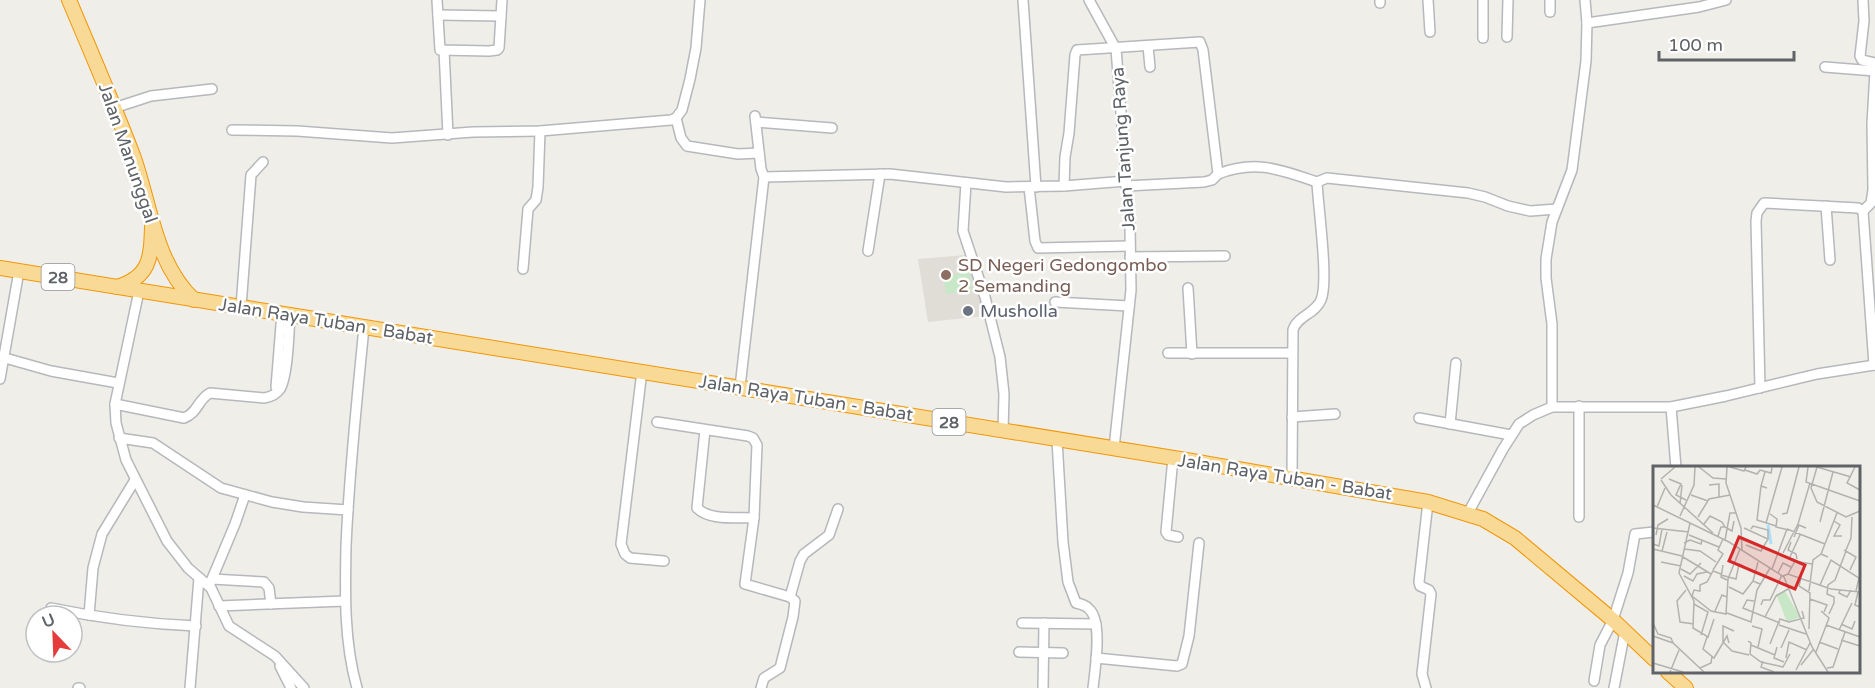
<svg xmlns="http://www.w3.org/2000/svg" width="1875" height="688" viewBox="0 0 1875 688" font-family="'Varela Round',sans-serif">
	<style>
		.education { fill: #e0ddd6 }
		.green { fill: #c8e7c6 }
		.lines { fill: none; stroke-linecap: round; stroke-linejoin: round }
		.minor-casing { stroke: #b5b8bc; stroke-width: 12 }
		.highway-casing { stroke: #f09708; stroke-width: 16 }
		.minor { stroke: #fff; stroke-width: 9 }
		.highway { stroke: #f9d996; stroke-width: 14 }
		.education-dot { fill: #8d6e63; stroke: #fff; stroke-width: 2 }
		.worship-dot { fill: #6b7280; stroke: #fff; stroke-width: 2 }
		.labels { text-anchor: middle; stroke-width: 5; stroke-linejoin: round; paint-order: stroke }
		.shield { fill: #fff; stroke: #8f9295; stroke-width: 1.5 }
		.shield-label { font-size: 16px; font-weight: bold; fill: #5f6367 }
		.street-label { font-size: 18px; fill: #5f6367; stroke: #fff }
		.education-label { font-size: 18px; fill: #785e54; stroke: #fff; text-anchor: start }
		.worship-label { font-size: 18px; fill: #5b616d; stroke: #fff; text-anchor: start }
		.inset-river { fill: none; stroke: #acdffc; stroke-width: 3 }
		.inset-road { fill: none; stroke: #b2b2b0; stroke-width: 1.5 }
		.view { fill: #d62828; fill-opacity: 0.15; stroke: #d62828; stroke-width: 3 }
		.inset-edge { fill: none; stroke: #5f6367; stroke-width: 3 }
	</style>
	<rect width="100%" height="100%" fill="#f0eee8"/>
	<polygon class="education" points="966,255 985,316 928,322 918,259"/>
	<polygon class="green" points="969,272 972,290 946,294 943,276"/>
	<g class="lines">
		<defs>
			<g id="minor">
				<polyline points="437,0 440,50 489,51 497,50 499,48 502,0"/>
				<polyline points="1023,0 1036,187"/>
				<polyline points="1089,0 1116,49 1130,226 1131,290 1114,448"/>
				<polyline points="1380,0 1380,3"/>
				<polyline points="1428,0 1430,32"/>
				<polyline points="1550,0 1550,12"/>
				<polyline points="1585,0 1587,23"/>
				<polyline points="1863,0 1864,21 1860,56 1862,60 1875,63"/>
				<polyline points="438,15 501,16"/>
				<polyline points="1507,37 1508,0"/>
				<polyline points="1483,38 1483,0"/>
				<polyline points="1148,46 1150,67"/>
				<polyline points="444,50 448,135"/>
				<polyline points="1825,67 1875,71"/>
				<polyline points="114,108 151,96 212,89"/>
				<polyline points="676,118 681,138 687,146 738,154 759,153"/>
				<polyline points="756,122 832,128"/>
				<polyline points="232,130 297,131 392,138 473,132 540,131 671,120 676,118 682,110 690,79 696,48 700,0"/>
				<path d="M1218,174c38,-15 63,-4 99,8"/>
				<polyline points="764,177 890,174 1006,187 1064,186 1126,181"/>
				<polyline points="966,183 963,231 985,297 1000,357 1004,394 1003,431"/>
				<polyline points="1064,186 1065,157 1069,133 1075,55 1077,50 1200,42 1203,50 1218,174 1212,180 1204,182 1126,186"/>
				<polyline points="1029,187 1035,241 1038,248 1130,246"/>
				<polyline points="1826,206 1830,260"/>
				<polyline points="1863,211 1871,203 1873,190 1872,124 1875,71"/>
				<polyline points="868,251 880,174"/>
				<polyline points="1130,257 1225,256"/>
				<polyline points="523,269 528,209 536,200 538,187 540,131"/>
				<polyline points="1188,288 1192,354"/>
				<polyline points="139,291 115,404 116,423 126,460 167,541 188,568 211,588 229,626 275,656 304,688"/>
				<polyline points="1055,302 1129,306"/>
				<polyline points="241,307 251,175 263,162"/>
				<polyline points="1168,353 1292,353"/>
				<polyline points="5,358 51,371 118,383"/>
				<polyline points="642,371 621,544 625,554 630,558 664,561"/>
				<polyline points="0,379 19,271"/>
				<polyline points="276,387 282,313"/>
				<polyline points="740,387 764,177 761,169 755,116"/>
				<polyline points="1760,388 1756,221 1757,213 1764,203 1858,208 1863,211 1874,365"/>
				<path d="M115,404l69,14c14,-5 14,-19 26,-25l54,5c6,-1 12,-3 16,-9 8,-13 9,-58 10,-75"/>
				<polyline points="1579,406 1579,517"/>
				<polyline points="1552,407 1552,324 1546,278 1546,259 1552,222 1572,170 1586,61 1587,23 1699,7 1726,0"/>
				<polyline points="1671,407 1676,468"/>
				<polyline points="1292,417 1335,414"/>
				<polyline points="1419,418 1511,435"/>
				<polyline points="657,422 748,436 753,438 757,445 754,518 745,584 790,597 795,601 793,617 780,668 764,678 761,688"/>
				<polyline points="1450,424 1456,363"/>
				<path d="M705,430l-8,78c13,13 40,9 57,10"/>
				<polyline points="119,438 153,443 221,488 272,502 303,507 348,510"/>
				<path d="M1057,440l6,102 5,40 8,21c5,1 10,2 13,6 14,12 6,61 4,79"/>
				<polyline points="1173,458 1166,532 1168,535 1178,537"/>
				<path d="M1292,478l1,-148c4,-14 22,-16 28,-30 8,-19 -3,-93 -4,-118l10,-4 141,15 17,4 23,9 22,5 27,-2"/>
				<polyline points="1468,513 1503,449 1519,424 1533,415 1552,407 1671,407 1726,396 1817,374 1875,365"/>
				<polyline points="212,579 264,582 269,588 271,604"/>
				<polyline points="209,586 235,524 245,495"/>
				<polyline points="790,597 800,561 804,554 829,535 838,509"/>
				<polyline points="219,606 345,601"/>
				<path d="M51,608c48,10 96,16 145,18"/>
				<polyline points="89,615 93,568 102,534 135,480"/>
				<polyline points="1022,623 1096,624"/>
				<polyline points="1019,652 1063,653"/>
				<polyline points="1096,658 1177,666 1182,664 1189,636 1199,543"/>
				<polyline points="280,666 291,688"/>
				<polyline points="1594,681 1600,645 1613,620 1628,573 1635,534 1654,532"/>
				<polyline points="78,688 80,688"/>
				<polyline points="190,688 199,578"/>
				<path d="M357,688c-13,-46 -12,-94 -11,-141 3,-74 11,-147 18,-220"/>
				<polyline points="1043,688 1044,623"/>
				<polyline points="1426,688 1422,674 1431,594 1429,590 1420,586 1419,582 1428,502"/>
				<polyline points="1614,688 1625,631"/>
			</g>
			<g id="highway">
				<path d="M69,0c22,52 45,105 65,158 17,49 21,105 60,142"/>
				<polyline points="0,268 1186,460 1428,502 1483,519 1515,538 1613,620 1654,659"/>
				<path d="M117,287c33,-10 34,-29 35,-60"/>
				<polyline points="1668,672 1686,688"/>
			</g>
		</defs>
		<use href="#minor" class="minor-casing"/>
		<use href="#highway" class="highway-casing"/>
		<use href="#minor" class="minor"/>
		<use href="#highway" class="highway"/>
	</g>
	<circle class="education-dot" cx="946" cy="275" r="6"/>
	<circle class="worship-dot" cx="968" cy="311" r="6"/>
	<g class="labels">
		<g class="shield">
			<rect x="41.5" y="264" width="33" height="26" rx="4.5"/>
			<rect x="932.5" y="409" width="33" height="26" rx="4.5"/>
		</g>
		<g class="shield-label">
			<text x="58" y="283">28</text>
			<text x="949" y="428">28</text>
		</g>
		<g class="street-label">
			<text transform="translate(1123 149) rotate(-94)" y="6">Jalan Tanjung Raya</text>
			<text transform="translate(128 153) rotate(71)" y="6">Jalan Manunggal</text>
			<text transform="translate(326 321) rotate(9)" y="6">Jalan Raya Tuban - Babat</text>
			<text transform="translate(806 398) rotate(9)" y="6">Jalan Raya Tuban - Babat</text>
			<text transform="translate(1285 477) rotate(9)" y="6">Jalan Raya Tuban - Babat</text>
		</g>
		<g class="education-label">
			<text x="958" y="271">SD Negeri Gedongombo<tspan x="958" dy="21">2 Semanding</tspan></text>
		</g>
		<g class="worship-label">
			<text x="980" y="317">Musholla</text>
		</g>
	</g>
	<g transform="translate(1653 466)">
		<rect width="207" height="207" fill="#f0eee8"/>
		<path d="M132,125l15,26 -13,5 -11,-28z" fill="#c8e7c6"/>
		<path class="inset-river" d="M115,59l3,19"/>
		<path class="inset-road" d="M46,1l14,11 13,1M74,1l-1,16 15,45 1,22M77,1l14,4 2,-4M155,1l-2,15 54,19M164,1l-6,21 6,14 29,15 14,-6M164,1l34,10M202,1l-8,16 13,7M92,4l12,4 3,-4 11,3 1,-5M112,6l-4,14 6,2M8,13l14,-12M16,13l12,5 -5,11 10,5M8,14l10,15 42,38M56,19l10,-1v13M108,20l-4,34 19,6M38,29l17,6M27,38l2,-19M0,39l76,37 55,35 28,70 16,25M4,41l8,-19M117,48l7,5 -1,8 13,3M129,48l5,-1 12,-46M27,50l14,-31 1,-18M45,51l11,-18 21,-4M181,55l6,4 -6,11h8M167,56l13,-50M37,57l-11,50 15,28 -1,27 15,9 6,-18M113,57l16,-56M51,58l6,-8 12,6 3,5h-4l-3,9M72,61l7,4 2,-10M0,62l36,4M91,62l24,11 -7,12 -15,-6M98,63l2,-3 15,4v9M134,63l38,15M3,69l2,-10 10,-6M36,69l30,12M141,71l5,-12 7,3M72,74l5,-27h6M138,76l-3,8 8,4 1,5M31,77l6,-3 11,4 1,-4M0,78l6,2 3,-17M0,83l29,7M31,83l16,2 16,11M191,84l12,7 -6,13M193,84l5,-12 1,-21M9,85l5,-19M130,87l15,-29 12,-41M30,91l28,17M175,91l-7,-3 16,-41M136,93l11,-24M8,96l20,4M105,96l-5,19 7,3M0,97v19M86,98l16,9M70,99l-2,12 6,3M28,103l9,5 11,-11M119,103l15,-40M60,104l10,-16 -5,-4 5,-11M125,107l5,-10 8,4M68,108l-8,-3 -6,11 -7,3v6l-6,-1 -2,6 19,15 15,3 2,-35 12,-30M135,108l7,-13 17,3M68,109l15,4 3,-15M31,110l9,5 4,-7 10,-2M130,110l5,-2 43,15 29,3M148,112l-2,8 11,7 -1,36M167,119l11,-25 28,18 -3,13M0,121v27M76,121l14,7 10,-13M33,124l-9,11 3,21 14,2M187,124l-1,3 8,4 4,-7M156,125l4,-31 8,-6M205,126l-3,13 5,2M157,133l17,6 -3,7M101,135l-7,-1 -4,8 37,15M41,138l14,8 -7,23M108,139l2,-5h7l12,-25M62,145l7,-16 5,2M74,147l24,9 6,-32 13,-22M176,148l5,-11v-6l-7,-3 1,-9 7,-5 11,-29M112,151l11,-21 12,-7M0,157l5,11 13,4 2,5M188,158l11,5 3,-8M126,159l27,9M173,159l34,12M99,160l10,3 -4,18M186,164l13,-27M81,165l-11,-5v16l9,9 17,4M0,170l20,7 31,29M54,171l-4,12 11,9 13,-22 2,7M188,174l19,6M95,175l3,2 -1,11 11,8 22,5 7,-13M166,176l19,7M117,178l10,-25 9,3 15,-4 -2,-7M98,179l24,10M124,181l-3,11 10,4M128,182l8,-18M163,186l13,-34 -8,-7M133,192l3,-16 18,8M110,195l-2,6 13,5M0,197l30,9M148,199l12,-15M47,202l11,-5 1,-7M174,202l6,-1 12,-35M143,204l14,-27M17,206l9,-22"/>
		<path class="view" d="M86,71l66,28 -10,24 -66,-28z"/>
		<rect width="207" height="207" class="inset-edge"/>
	</g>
	<g transform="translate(54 634) rotate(337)"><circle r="28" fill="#ffffff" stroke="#bfc1c2" stroke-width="1.5"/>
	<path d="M0-4.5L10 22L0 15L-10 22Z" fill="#e43b3b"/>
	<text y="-9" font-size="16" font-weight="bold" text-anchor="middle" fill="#5f6367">U</text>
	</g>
	<path d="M1659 51v9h135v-9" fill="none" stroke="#5f6367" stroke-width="3"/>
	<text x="1668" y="51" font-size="18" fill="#5f6367" stroke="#ffffff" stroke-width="4.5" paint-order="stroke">100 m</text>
</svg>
